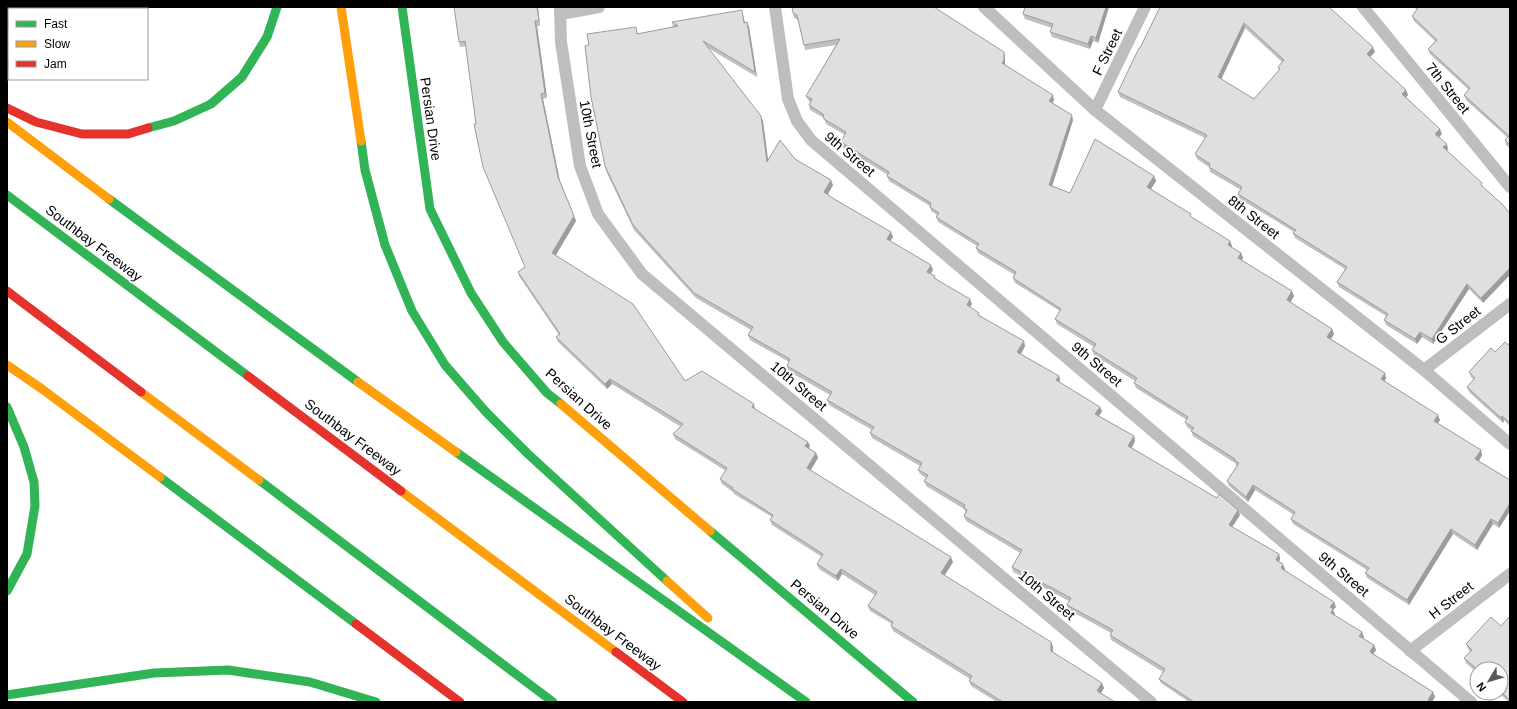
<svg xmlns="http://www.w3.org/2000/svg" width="1517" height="709" viewBox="0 0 1517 709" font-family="Arial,sans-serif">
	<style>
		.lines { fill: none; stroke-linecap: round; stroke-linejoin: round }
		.lane { stroke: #bebebe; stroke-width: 12 }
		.fast { stroke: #30b455; stroke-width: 9 }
		.slow { stroke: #ff9f0a; stroke-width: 9 }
		.jam { stroke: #e5322d; stroke-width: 9 }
		.wall { fill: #c0c0c0; fill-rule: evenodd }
		.shaded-wall { fill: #9c9c9c }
		.building { fill: #dfdfdf; stroke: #9c9c9c; fill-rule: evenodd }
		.labels { text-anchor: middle; stroke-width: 3.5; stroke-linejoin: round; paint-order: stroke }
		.street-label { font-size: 14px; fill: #000; stroke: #fff }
	</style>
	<rect width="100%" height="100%" fill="#fff"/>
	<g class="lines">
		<g class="lane">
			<polyline points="560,7 561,42 580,166 598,214 642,274 1151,702"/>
			<polyline points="775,7 788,99 797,121 811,140 1471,702"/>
			<polyline points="984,7 1095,110 1424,370 1510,444"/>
			<polyline points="1363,7 1510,187"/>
			<polyline points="561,14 599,7"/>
			<polyline points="1095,110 1145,7"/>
			<polyline points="1424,370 1510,304"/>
			<polyline points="1410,651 1510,574"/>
		</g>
		<g class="fast">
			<polyline points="402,7 430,209 471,293 503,342 547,393 561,404"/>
			<polyline points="148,128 174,121 211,104 242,77 267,37 277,7"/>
			<polyline points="361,141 365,170 385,245 412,311 445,365 486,412 528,454 667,581"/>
			<polyline points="7,195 248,376"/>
			<polyline points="109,199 358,382"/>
			<polyline points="7,407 24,447 34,482 35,506 27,554 7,591"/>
			<polyline points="456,452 806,702"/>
			<polyline points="160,477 356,624"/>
			<polyline points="259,480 553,702"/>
			<polyline points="710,531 913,702"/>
			<polyline points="7,695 154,673 228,670 310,682 376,702"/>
		</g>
		<g class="slow">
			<polyline points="341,7 361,141"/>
			<polyline points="7,122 109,199"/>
			<polyline points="7,365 42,389 160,477"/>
			<polyline points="358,382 456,452"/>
			<polyline points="141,392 259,480"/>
			<polyline points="561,404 710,531"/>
			<polyline points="401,491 616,652"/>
			<polyline points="667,581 708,618"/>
		</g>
		<g class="jam">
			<polyline points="7,108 36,122 82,134 128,134 148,128"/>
			<polyline points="7,291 141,392"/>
			<polyline points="248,376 401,491"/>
			<polyline points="356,624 460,702"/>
			<polyline points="616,652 683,702"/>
		</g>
	</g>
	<g class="wall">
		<polygon points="538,7 540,26 537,26 547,98 543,99 560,181 576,221 556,255 685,381 755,409 808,442 810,446 809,448 816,453 818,458 810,470 953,562 944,576 1051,642 1053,647 1053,652 1104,688 1101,693 1115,702 997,702 971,686 969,681 970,679 893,631 891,626 892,624 870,611 868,606 875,595 842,574 838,581 819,569 817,564 822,557 772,525 770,520 772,517 734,494 733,492 722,484 720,479 726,471 675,439 673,434 681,427 612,384 607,389 558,342 556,337 559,335 519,276 518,272 525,267 476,124 466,46 460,47 459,42"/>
		<polygon points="1109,7 1098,43 1093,41 1090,49 1052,37 1050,32 1052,28 1025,19 1023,14"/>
		<path d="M1160,7h169l46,45 -5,5 36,33 2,5 -2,2 36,37 -4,3 10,12 -1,2 36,152 -14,-14 -36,55 -11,-7 -5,7 -31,-19 -2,-5 2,-4 -47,-29 -2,-5 8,-13 -50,-31 -2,-5 1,-1 -54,-33 -2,-5 3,-4 -31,-18 -1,-5 -12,-8 -2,-5 10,-16 -85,-41 -2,-5 22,-44zM1245,28l37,34 -4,5 1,4 -25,28 -33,-20z"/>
		<polygon points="1414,7 1510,7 1510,148 1506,145 1505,140 1507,137 1466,100 1464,95 1469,90 1430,54 1428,49 1435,41 1414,21 1412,16 1417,10"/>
		<polygon points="793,13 1004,52 1005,57 1005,65 1054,100 1053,103 1073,120 1052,186 1070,193 1154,176 1156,181 1151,189 1192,218 1230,241 1232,246 1231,247 1241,253 1243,258 1242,260 1294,296 1290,302 1332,329 1334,334 1331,339 1385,373 1386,378 1385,381 1440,420 1437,423 1481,450 1482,455 1479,461 1510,480 1510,511 1499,528 1493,524 1477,550 1453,534 1409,605 1367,578 1365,573 1367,570 1293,524 1291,519 1294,515 1255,490 1248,502 1229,486 1227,481 1237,466 1236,465 1235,463 1193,436 1191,431 1192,431 1187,427 1185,422 1187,420 1136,388 1134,383 1135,381 1094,355 1092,350 1094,347 1057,324 1055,319 1060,311 1015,283 1013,278 1015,275 978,253 976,248 977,246 938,222 936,217 937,215 931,211 930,206 889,181 887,176 888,175 842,147 841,142 845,135 826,124 824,118 810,110 809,105 810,102 808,100 806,96 836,45 805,50 804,45 798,20 794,18"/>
		<polygon points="743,15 745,23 747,22 749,27 757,77 708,48 763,121 768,160 795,159 833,185 828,194 834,199 891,232 893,237 890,241 933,270 930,274 936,279 972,304 970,307 981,316 1025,346 1021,354 1059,376 1060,380 1059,382 1102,411 1099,416 1134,436 1135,441 1132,448 1240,515 1232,527 1279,554 1280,559 1279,562 1285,569 1285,570 1336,607 1333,610 1335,614 1335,615 1364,637 1363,639 1374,645 1376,650 1373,654 1433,692 1435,697 1432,702 1189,702 1161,683 1159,679 1163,672 1111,640 1110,635 1111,633 1069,610 1067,605 1069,601 1013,572 1012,567 1020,553 966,521 964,516 966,513 964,509 926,486 924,481 926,478 920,474 918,470 920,466 872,438 870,433 872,430 829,405 827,400 830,395 788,371 787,366 789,362 750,340 748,335 751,330 696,298 634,230 606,171 605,166 589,45 636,27 638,34 673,27 672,22"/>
		<polygon points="1510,342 1510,426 1504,420 1503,423 1469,392 1467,387 1474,380 1471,377 1469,372 1495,352 1508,345"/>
		<polygon points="1510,616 1510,702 1509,702 1499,693 1501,693 1501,669 1477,669 1477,673 1466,663 1464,658 1470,651 1468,649 1466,644 1501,626"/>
	</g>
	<g class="shaded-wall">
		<polygon points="537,7 538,7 540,26 539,21"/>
		<polygon points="1106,7 1109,7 1098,43 1096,38"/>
		<polygon points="742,10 743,15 746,28 744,23"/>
		<polygon points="535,21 537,26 547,98 545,93"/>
		<polygon points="747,22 749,27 757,77 755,72"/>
		<polygon points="1244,23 1245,28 1220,82 1218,77"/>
		<polygon points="1091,36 1093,41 1090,49 1088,44"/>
		<polygon points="1373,47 1375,52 1368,59 1367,54"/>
		<polygon points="1004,52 1005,57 1005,65 1002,63"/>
		<polygon points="1406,90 1408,95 1404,99 1402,94"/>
		<polygon points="541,94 543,99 560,182 558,177"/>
		<polygon points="1053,95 1054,100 1051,106 1049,101"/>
		<polygon points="1072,115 1073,120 1051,190 1049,185"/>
		<polygon points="761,116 763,121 769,167 767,162"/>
		<polygon points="1440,129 1442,134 1437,139 1435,134"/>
		<polygon points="1447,144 1448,149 1445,152 1443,147"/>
		<polygon points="1154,176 1156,181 1149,192 1147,187"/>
		<polygon points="831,180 833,185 826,197 824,192"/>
		<polygon points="574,216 576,221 554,258 552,253"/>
		<polygon points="891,232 893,237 888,244 887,239"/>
		<polygon points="1230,241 1232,246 1230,250 1228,245"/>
		<polygon points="1241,253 1243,258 1240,263 1238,258"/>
		<polygon points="931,265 933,270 929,277 927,272"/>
		<polygon points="1510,268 1510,275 1483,303 1481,298"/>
		<polygon points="1467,284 1469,289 1433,344 1432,339"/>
		<polygon points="1292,291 1294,296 1289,305 1287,300"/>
		<polygon points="970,299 972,304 968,310 967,305"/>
		<polygon points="1332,329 1334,334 1329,342 1327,337"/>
		<polygon points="1420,332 1422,337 1417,344 1415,339"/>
		<polygon points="1024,341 1025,346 1019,357 1017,352"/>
		<polygon points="1385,373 1386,378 1383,384 1381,379"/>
		<polygon points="1059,376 1060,380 1058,385 1056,380"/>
		<polygon points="610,379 612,384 607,389 605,384"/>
		<polygon points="754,404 755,409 753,412 752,407"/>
		<polygon points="1100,407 1102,411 1097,419 1095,414"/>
		<polygon points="1438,415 1440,420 1436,426 1434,421"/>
		<polygon points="1502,416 1504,420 1503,423 1501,418"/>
		<polygon points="1134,436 1135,441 1130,451 1128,446"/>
		<polygon points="808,442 810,446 807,451 805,446"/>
		<polygon points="1481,450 1482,455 1477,464 1475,459"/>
		<polygon points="816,453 818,458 809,473 807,468"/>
		<polygon points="1253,485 1255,490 1248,502 1246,497"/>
		<polygon points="1510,503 1510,511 1499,528 1498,523"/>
		<polygon points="1238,510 1240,515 1230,530 1229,525"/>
		<polygon points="1491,519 1493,524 1477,550 1475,545"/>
		<polygon points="1451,529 1453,534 1409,605 1407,600"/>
		<polygon points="1279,554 1280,559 1277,565 1276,560"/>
		<polygon points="951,557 953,562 943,578 941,573"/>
		<polygon points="1283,564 1285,569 1283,573 1281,568"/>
		<polygon points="841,569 842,574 838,581 836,576"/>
		<polygon points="1334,602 1336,607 1333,610 1335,614 1333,617 1330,607"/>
		<polygon points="1362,632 1364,637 1361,641 1359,636"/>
		<polygon points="1051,642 1053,647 1053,656 1051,651"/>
		<polygon points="1374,645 1376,650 1371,657 1370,652"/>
		<polygon points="1102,683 1104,688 1099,696 1097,691"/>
		<polygon points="1433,692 1435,697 1432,702 1428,702 1428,700"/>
	</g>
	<g class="building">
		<polygon points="454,7 537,7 539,21 535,21 545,93 541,94 558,177 574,216 552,253 633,304 685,381 702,371 754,404 752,407 808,442 805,446 816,453 807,468 951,557 941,573 1051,642 1051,651 1102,683 1097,691 1115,702 1003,702 969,681 972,676 891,626 893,622 868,606 877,592 841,569 836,576 817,564 823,554 770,520 773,515 732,489 733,488 720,479 727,468 673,434 683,424 610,379 605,384 556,337 560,334 518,272 525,267 483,167 474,124 476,124 465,41 459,42"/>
		<polygon points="792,7 934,7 1004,52 1004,60 1002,63 1053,95 1049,101 1072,115 1049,185 1070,193 1095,139 1154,176 1147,187 1191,214 1190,216 1230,241 1228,245 1241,253 1238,258 1292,291 1287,300 1332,329 1327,337 1385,373 1381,379 1438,415 1434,421 1481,450 1475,459 1510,480 1510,503 1498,523 1491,519 1475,545 1451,529 1407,600 1365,573 1369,568 1291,519 1295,512 1253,485 1246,497 1227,481 1239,463 1234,460 1235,459 1191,431 1194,428 1185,422 1188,417 1134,383 1137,378 1092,350 1096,344 1055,319 1061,309 1013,278 1016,272 976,248 979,244 936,217 939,213 930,207 931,203 887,176 889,172 841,142 846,132 824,119 823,114 809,105 812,99 806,96 840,39 804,45 797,15 793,13"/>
		<polygon points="1025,7 1106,7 1096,38 1091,36 1088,44 1050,32 1053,24 1023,14"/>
		<path d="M1160,7h169l44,40 -6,7 39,36 -4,4 38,35 -5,5 12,10 -4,3 39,36 -1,2 23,21 6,8v54l-29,30 -14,-14 -35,55 -12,-7 -5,7 -31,-19 4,-6 -51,-32 10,-15 -54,-34 3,-3 -58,-36 4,-7 -33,-20 1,-3 -15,-10 12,-19 -89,-43 21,-44h1zM1244,23l40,37 -6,7 2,2 -26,30 -36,-22z"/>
		<polygon points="1417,7 1510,7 1510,145 1505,140 1509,136 1464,95 1470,88 1428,49 1437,40 1412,16 1418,8"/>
		<polygon points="742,10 744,23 747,22 755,72 703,41 761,116 767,162 780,140 795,159 831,180 824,192 834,199 891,232 887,239 931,265 927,272 935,276 934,278 970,299 967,305 979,313 978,315 1024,341 1017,352 1059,376 1056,380 1100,407 1095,414 1134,436 1128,446 1217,498 1219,494 1238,510 1229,525 1279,554 1276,560 1283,564 1281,568 1334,602 1330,607 1333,609 1331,613 1362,632 1359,636 1374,645 1370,652 1433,692 1428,700 1430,702 1194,702 1159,679 1165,669 1110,635 1113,630 1067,605 1071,598 1012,567 1022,550 964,516 967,510 964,508 965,505 924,481 928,475 918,470 922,463 870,433 874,427 827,400 832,392 787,366 790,359 748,335 753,327 694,293 633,225 605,166 591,97 585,46 589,45 587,34 636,27 637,34 678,26 672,22"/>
		<polygon points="1505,342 1508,345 1510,342 1510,423 1502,416 1501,418 1467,387 1475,378 1469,372 1491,348 1495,352"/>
		<polygon points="1510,616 1510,700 1501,692 1501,669 1477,669 1464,658 1472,650 1466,644 1491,617 1501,626"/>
	</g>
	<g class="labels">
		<g class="street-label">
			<text transform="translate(1107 52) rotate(-64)" y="5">F Street</text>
			<text transform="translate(1448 88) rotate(51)" y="5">7th Street</text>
			<text transform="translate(431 119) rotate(82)" y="5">Persian Drive</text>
			<text transform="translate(591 134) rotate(79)" y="5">10th Street</text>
			<text transform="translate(850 154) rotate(40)" y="5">9th Street</text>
			<text transform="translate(1254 217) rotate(38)" y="5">8th Street</text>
			<text transform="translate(94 243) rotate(37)" y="5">Southbay Freeway</text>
			<text transform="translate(1458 325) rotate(-38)" y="5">G Street</text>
			<text transform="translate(1097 364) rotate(40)" y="5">9th Street</text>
			<text transform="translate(799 386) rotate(40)" y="5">10th Street</text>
			<text transform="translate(579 399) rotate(42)" y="5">Persian Drive</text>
			<text transform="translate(353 437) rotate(37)" y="5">Southbay Freeway</text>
			<text transform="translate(1344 574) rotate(40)" y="5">9th Street</text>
			<text transform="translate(1047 595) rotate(40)" y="5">10th Street</text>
			<text transform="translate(1451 600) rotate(-38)" y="5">H Street</text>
			<text transform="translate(825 609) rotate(40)" y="5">Persian Drive</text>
			<text transform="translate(613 632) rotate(37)" y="5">Southbay Freeway</text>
		</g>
	</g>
	<rect width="1517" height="709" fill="none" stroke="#000000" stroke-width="16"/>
	<rect x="8" y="8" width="140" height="72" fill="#ffffff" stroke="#999999"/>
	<rect x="16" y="21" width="20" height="6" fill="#30b455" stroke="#999999"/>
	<text x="44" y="28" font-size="12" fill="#000000">Fast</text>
	<rect x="16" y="41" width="20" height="6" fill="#ff9f0a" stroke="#999999"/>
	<text x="44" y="48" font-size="12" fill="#000000">Slow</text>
	<rect x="16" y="61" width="20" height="6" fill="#e5322d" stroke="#999999"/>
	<text x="44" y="68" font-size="12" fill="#000000">Jam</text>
	<g transform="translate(1489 681) rotate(232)"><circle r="19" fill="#ffffff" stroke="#999999"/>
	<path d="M0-3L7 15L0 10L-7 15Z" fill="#595959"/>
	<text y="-6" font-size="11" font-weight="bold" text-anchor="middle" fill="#000000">N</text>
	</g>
</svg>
